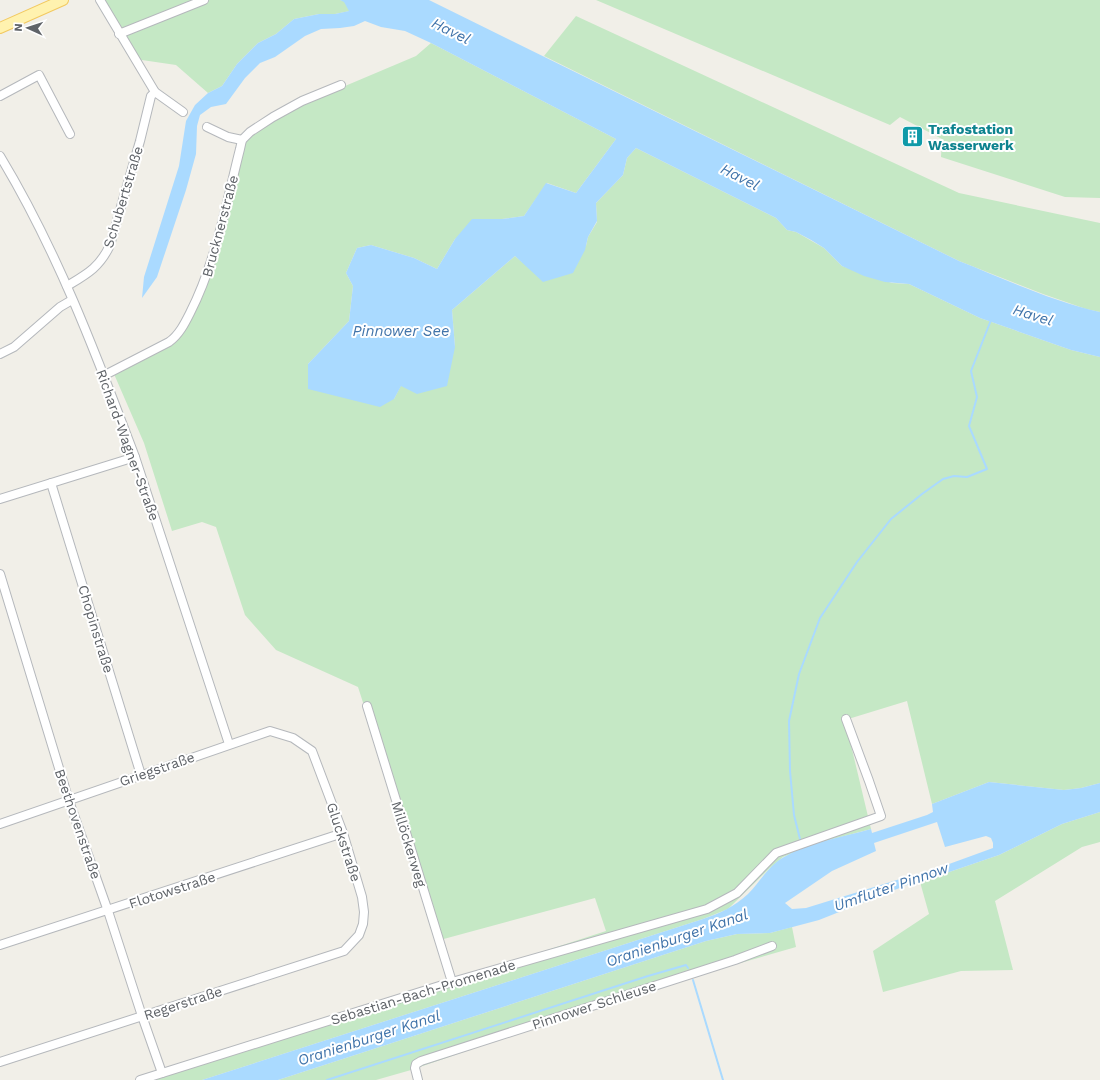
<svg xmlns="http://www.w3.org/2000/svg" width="1100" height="1080" viewBox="0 0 1100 1080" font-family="'Work Sans',sans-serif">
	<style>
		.green { fill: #c5e8c5 }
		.water { fill: #aadaff }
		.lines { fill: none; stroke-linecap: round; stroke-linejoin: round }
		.stream { stroke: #aadaff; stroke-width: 2 }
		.canal { stroke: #aadaff; stroke-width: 7 }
		.minor-casing { stroke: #b5b8bc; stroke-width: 10 }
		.major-casing { stroke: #f2c960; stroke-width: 12 }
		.minor { stroke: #fff; stroke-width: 8 }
		.major { stroke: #fff2af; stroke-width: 10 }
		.labels { text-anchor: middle; stroke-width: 4; stroke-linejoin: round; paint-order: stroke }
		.culture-label { font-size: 14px; font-weight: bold; fill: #0d838f; stroke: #fff; text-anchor: start }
		.street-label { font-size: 14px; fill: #5f6368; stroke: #fff }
		.water-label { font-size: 15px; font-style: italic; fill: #4174aa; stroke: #fff }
	</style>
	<rect width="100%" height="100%" fill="#f1efe8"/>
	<g class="green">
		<polygon points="97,0 340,0 344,1 350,11 335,14 319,14 294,19 276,34 258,43 237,64 222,86 208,93 176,65 135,59"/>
		<polygon points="596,0 1100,0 1100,198 1065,197 941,157 942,139 900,117 890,125"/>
		<polygon points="576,16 959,193 1100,223 1100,312 1086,309 1043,294 959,261 544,56"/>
		<polygon points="431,43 616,139 576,193 547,183 524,216 502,219 455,239 437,269 414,258 371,245 357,248 346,273 353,286 349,321 308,364 394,399 401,385 455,347 452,310 515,256 522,262 586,246 588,237 597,222 596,203 623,175 627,158 636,148 776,218 787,230 796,232 824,248 842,266 892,283 909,284 980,318 1071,350 1100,357 1100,783 1081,788 1064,790 989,782 932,804 907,701 845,720 871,829 814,844 783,857 770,868 728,909 703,919 202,1080 145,1080 606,931 595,898 440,940 358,687 276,650 245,615 216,527 202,522 172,531 144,443 114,374 175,343 202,298 221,239 244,144 251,134 293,108 416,56"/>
		<polygon points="1100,812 1100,842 1082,847 995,901 1013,970 961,971 883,992 873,951 929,914 920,882 999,855 1062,824"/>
		<polygon points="792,927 796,947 699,975 683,977 411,1070 376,1080 278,1080 706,941 737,934 770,933"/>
	</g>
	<g class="water">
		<path d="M340,0h89l530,261c46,18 92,40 141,51v45l-29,-7 -91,-32 -71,-34 -24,-2 -21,-6 -22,-10 -18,-18 -13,-8 -15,-8 -9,-2 -11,-12 -140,-70 -9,10 -4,17 -27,28 1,18 -9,16 -3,13 -12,23 -30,9 -28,-26 -63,54 3,37 -8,39 -30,8 -16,-8 -7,13 -14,8 -72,-18v-25l41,-43 4,-35 -7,-13 11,-25 14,-3 43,13 23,11 18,-30 17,-20h30l22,-3 22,-33 30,10 40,-54 -185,-96 -26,-12 -24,-4 -16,-6 -11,5 -14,2 -19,1 -16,7 -30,21 -15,6 -15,15 -19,26 -15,3 -11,8 -3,11 -1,28 -10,36 -29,87 -15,21 2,-21 35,-111 7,-45 9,-16 13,-12 14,-7 15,-22 21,-21 18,-9 18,-15 25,-5h16l14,-3 -5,-9z"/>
		<path d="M989,782l75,8 17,-2 19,-5v29l-38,12 -63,31 -79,27 -1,-7 74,-27v-5l-2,-5 -5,-2 -41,11 -8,-25 -63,21 2,8 -44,20 -47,32 7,6 14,-1 94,-29 2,8 -83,33 -49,13 -33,1 -31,7 -428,139h-76l501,-161c17,-6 31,-12 45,-25 12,-12 20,-28 36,-37 26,-15 58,-20 87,-28l1,4 55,-18 6,-3 -1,-8z"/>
	</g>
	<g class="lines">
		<g class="stream">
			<polyline points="800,839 794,815 790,771 789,721 799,674 820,618 857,562 891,519 922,494 943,479 954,476 967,477 987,469 969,426 977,397 971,371 991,320"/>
			<polyline points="693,980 723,1080"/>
			<polyline points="327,1080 648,976 686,965 688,968"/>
		</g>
		<polyline class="canal" points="893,886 927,875"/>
		<defs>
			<g id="minor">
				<polyline points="100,0 155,92 183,112"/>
				<polyline points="119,34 204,0"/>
				<polyline points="0,96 39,75 70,134"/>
				<polyline points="207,127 228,137 242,140"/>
				<path d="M0,156c57,94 96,198 135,301l94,287"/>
				<path d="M67,286c20,-12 33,-19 43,-41l30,-104 11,-45 4,-4"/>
				<polyline points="0,354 14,347 60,307 72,300"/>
				<path d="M103,376l66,-34c10,-7 16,-19 21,-29 26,-51 36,-109 50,-164l2,-9 8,-8 23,-15 29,-16 39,-16"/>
				<polyline points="51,483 141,775"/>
				<polyline points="0,499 135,457"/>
				<polyline points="0,574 69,801 108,911 142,1016 162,1073"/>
				<polyline points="367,706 452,982"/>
				<polyline points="0,824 270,731 293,738 312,751 343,833 362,897 364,912 363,924 359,935 344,951 0,1062"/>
				<polyline points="0,945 343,833"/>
				<polyline points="140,1080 452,982 707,909 737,893 776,853 881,816 869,781 846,719"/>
				<polyline points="418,1080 415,1068 416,1064 421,1061 735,960 772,946"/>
			</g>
			<polyline id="major" points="0,28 63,0"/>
		</defs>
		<use href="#minor" class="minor-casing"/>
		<use href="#major" class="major-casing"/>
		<use href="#minor" class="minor"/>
		<use href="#major" class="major"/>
	</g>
	<defs>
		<symbol id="building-square" viewBox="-11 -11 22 22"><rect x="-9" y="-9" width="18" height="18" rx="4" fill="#0f9aa8" stroke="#fff"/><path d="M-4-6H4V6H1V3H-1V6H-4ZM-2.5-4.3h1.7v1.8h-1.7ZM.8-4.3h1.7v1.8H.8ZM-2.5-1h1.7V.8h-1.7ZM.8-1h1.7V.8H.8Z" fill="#fff"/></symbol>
	</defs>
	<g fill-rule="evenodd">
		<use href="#building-square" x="900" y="124" width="25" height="25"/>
	</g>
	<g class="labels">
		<g class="culture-label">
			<text x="928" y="134">Trafostation<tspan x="928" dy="16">Wasserwerk</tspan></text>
		</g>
		<g class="street-label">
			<text transform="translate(123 197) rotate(-73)" y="5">Schubertstraße</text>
			<text transform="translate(220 226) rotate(-75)" y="5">Brucknerstraße</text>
			<text transform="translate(128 445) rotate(70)" y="5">Richard-Wagner-Straße</text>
			<text transform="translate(96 629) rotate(73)" y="5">Chopinstraße</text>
			<text transform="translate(157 769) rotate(-19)" y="5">Griegstraße</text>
			<text transform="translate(78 824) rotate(71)" y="5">Beethovenstraße</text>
			<text transform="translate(344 842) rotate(72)" y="5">Gluckstraße</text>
			<text transform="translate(409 844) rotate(73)" y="5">Millöckerweg</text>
			<text transform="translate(172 890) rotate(-18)" y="5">Flotowstraße</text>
			<text transform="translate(423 992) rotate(-17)" y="5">Sebastian-Bach-Promenade</text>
			<text transform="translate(183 1003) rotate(-18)" y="5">Regerstraße</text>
			<text transform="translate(594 1005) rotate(-18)" y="5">Pinnower Schleuse</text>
		</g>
		<g class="water-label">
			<text transform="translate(451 31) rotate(26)" y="5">Havel</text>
			<text transform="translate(740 177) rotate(27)" y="5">Havel</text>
			<text transform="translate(1033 315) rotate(17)" y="5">Havel</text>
			<text x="401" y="336">Pinnower See</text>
			<text transform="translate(891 887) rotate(-19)" y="5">Umfluter Pinnow</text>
			<text transform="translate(677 938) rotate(-19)" y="5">Oranienburger Kanal</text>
			<text transform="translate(369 1038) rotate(-18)" y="5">Oranienburger Kanal</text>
		</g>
	</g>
	<g transform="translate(28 28) rotate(273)" stroke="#ffffff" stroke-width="3" paint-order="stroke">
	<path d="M0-3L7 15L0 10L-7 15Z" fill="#5f6368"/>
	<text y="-6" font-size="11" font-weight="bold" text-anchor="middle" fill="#5f6368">N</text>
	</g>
</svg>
